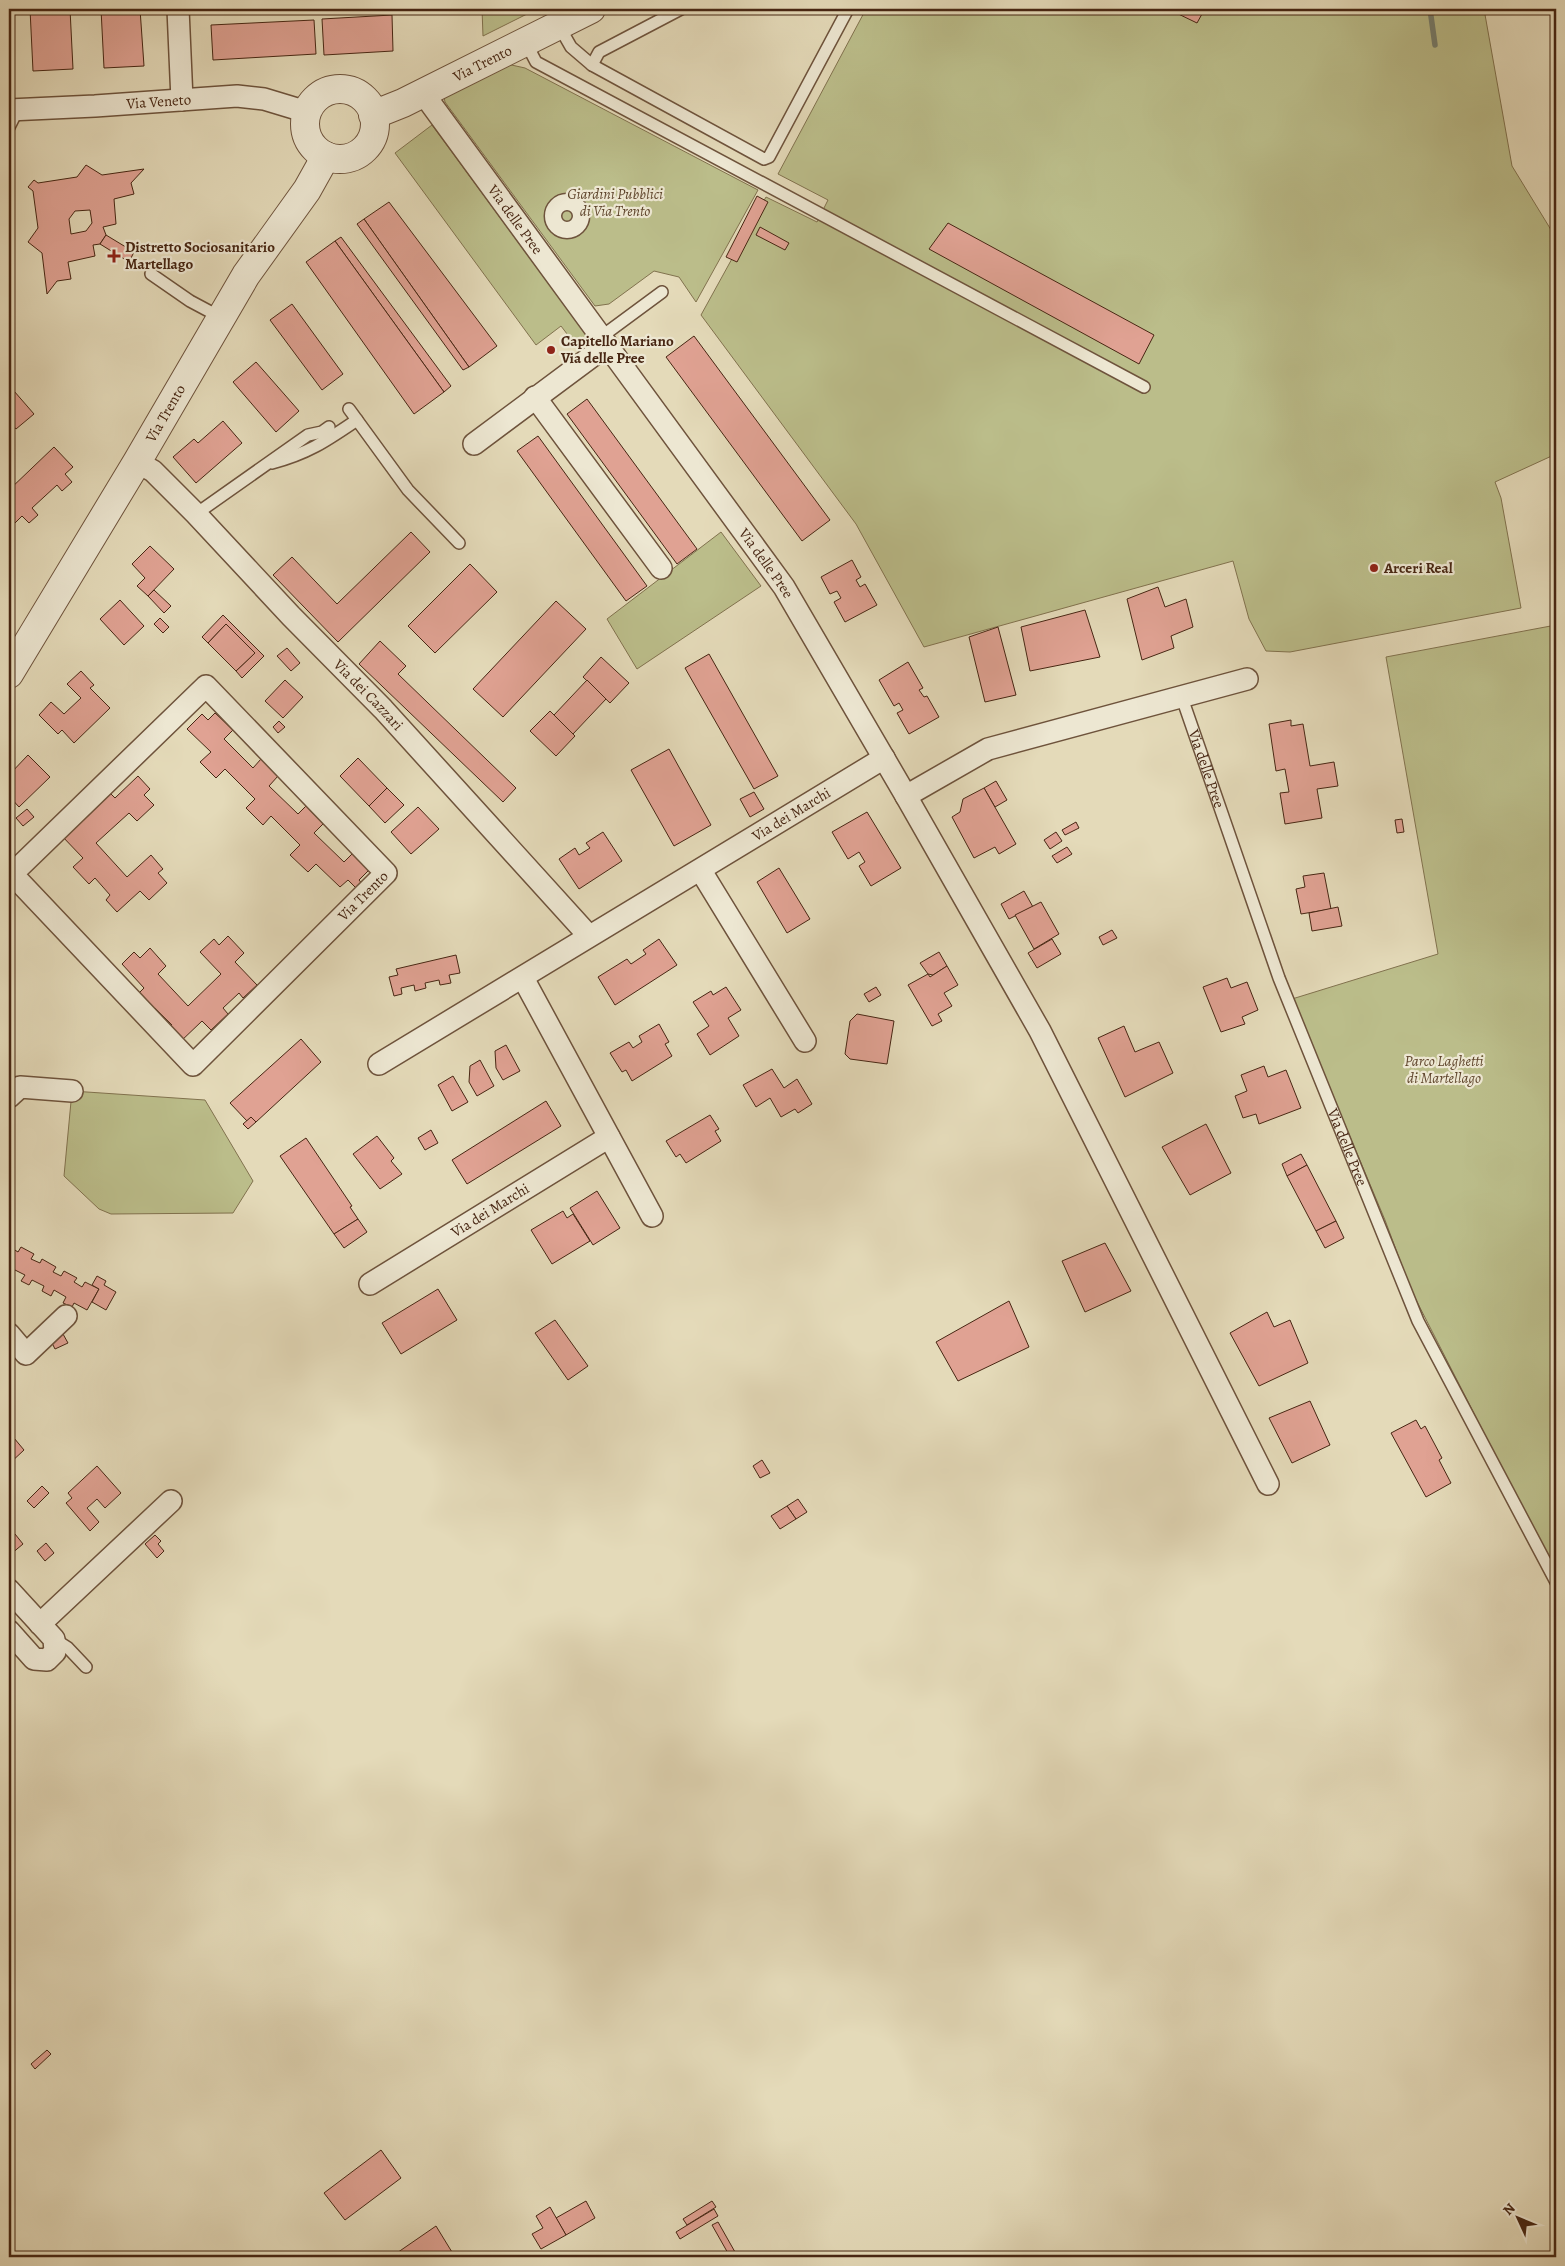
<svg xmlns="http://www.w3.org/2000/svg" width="1565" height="2266" viewBox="0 0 1565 2266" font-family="Alegreya,serif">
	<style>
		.green { fill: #bbbd8a; stroke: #81724e }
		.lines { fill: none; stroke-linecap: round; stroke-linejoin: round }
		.stream { stroke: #767f70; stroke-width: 5.5 }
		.building { fill: #e0a293; stroke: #472613; fill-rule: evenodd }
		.service-casing { stroke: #6e533c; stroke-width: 14 }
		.pedestrian-casing { stroke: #6e533c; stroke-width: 19 }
		.minor-casing { stroke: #6e533c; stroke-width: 24 }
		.tertiary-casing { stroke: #6e533c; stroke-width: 30 }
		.service { stroke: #ede7d2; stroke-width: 11 }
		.pedestrian { stroke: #ede7d2; stroke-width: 16 }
		.minor { stroke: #ede7d2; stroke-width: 21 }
		.tertiary { stroke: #ede7d2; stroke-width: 28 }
		.poi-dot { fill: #8f2418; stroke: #ede7d2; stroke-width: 2 }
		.labels { text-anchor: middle; stroke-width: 4.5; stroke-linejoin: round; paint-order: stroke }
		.street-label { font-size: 15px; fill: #472613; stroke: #ede7d2 }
		.park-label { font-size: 15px; font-style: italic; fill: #5e442b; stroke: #ede7d2 }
		.poi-label { font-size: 15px; font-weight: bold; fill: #472613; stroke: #ede7d2; text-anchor: start }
	</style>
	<rect width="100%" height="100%" fill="#e4dab9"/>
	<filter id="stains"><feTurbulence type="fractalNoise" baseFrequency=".004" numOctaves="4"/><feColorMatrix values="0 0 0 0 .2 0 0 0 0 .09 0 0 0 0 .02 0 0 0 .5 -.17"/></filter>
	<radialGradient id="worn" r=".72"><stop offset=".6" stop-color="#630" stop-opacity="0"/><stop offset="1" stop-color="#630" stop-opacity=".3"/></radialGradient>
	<g class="green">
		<polygon points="482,9 537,9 483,36"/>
		<polygon points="866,9 1484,9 1512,166 1556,238 1556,454 1495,482 1501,498 1521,608 1290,652 1266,651 1249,619 1233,561 924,647 856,524 701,315 766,197 817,222 828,200 778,174"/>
		<polygon points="507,64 525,68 758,190 696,302 679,277 654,271 609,304 595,306 445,102 444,97"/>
		<polygon points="432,125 590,340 589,344 580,351 561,326 536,345 395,153"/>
		<polygon points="721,532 761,586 637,669 607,619"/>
		<polygon points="1556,625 1556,1574 1411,1290 1385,1220 1292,999 1438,954 1386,657"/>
		<polygon points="72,1091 205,1100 253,1181 233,1213 111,1214 99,1209 64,1176"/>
	</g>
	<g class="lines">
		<polyline class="stream" points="1430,9 1435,45"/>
	</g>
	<g class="building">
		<polygon points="30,9 70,9 73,69 33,71"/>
		<polygon points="101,9 140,9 144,66 104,68"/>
		<polygon points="1168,9 1191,9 1202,14 1197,23"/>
		<polygon points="392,15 393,51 324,55 322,19"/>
		<polygon points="314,20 316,54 213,60 211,25"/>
		<path d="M86,165l16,10 42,-6 -13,14 3,11 -20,5 2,25 -13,3 3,8 -6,9 -7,1 2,11 -27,6 3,17 -14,2 -10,13 -5,-41 -14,-11 10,-14 -5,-37 -5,-4 6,-7 4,3 39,-6zM90,210l2,13 -6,8 -15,3 -2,-15 6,-8z"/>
		<polygon points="757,196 768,202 737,262 726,257"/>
		<polygon points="389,202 497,346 469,367 364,219"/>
		<polygon points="364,219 469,367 463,370 357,224"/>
		<polygon points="948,223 1154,335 1139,364 929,249"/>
		<polygon points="760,227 789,243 785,250 756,235"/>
		<polygon points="106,235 134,252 129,262 100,244"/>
		<polygon points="341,237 451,386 444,392 335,241"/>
		<polygon points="335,241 444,392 414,414 306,262"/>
		<polygon points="292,304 343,374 322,390 270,320"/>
		<polygon points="694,336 830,520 802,541 666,357"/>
		<polygon points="256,362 299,411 276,432 233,382"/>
		<polygon points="14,391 34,414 16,429 9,421 9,396"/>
		<polygon points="587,399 697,549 677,564 567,414"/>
		<polygon points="223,421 242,443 196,483 173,457 194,439 198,443"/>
		<polygon points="538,436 647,586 626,601 517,451"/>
		<polygon points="54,447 73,467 65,474 72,482 62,491 57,485 32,508 38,515 29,523 22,516 14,524 9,519 9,490"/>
		<polygon points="411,532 430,552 338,642 273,575 292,557 337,604"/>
		<polygon points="150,546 174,569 148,596 137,586 145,578 132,564"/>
		<polygon points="852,560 861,577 856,580 860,587 865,584 877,605 845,622 834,602 841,598 837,591 830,594 821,577"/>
		<polygon points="470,564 497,592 435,653 408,626"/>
		<polygon points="1158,587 1165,607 1186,599 1193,627 1171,636 1174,648 1142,660 1127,599"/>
		<polygon points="154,590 171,606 164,613 148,596"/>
		<polygon points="120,600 144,626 124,645 100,619"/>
		<polygon points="556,601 586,629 503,717 473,689"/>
		<polygon points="1085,610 1100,657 1030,671 1021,627"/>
		<polygon points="223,615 264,656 242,678 236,671 255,653 226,624 208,643 202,637"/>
		<polygon points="160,618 169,627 163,633 154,624"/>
		<polygon points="226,624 255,653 236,671 208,643"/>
		<polygon points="998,627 1016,695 985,702 969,637"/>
		<polygon points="380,641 406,666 398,674 516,788 503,802 359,664"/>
		<polygon points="287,648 300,663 291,671 277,656"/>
		<polygon points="709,654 778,776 754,789 685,668"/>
		<polygon points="601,657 629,683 610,703 583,677"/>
		<polygon points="908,662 923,688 919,690 924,697 927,696 939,717 909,734 897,713 903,710 899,703 894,706 879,680"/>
		<polygon points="81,671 94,685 90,688 110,708 74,743 62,730 58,734 39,715 51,702 64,714 81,698 67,684"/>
		<polygon points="285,680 303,697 283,718 265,701"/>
		<polygon points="587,680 606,699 573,734 554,715"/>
		<polygon points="550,711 575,736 556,756 530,731"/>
		<polygon points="215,713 233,730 224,739 253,768 261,759 278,776 269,786 298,814 306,806 323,824 314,833 344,862 352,854 369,870 359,880 364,886 359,891 348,880 340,887 316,864 308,872 290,855 300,845 271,816 263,825 246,808 255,799 225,769 216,778 200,762 211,752 187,729 202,714 208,720"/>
		<polygon points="1291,720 1291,726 1303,724 1310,766 1334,762 1338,786 1317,789 1322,818 1285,824 1280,793 1289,792 1285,769 1276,771 1269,724"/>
		<polygon points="279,721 285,727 278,733 273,727"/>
		<polygon points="669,749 711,825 674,846 631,770"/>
		<polygon points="28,755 50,777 19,807 9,796 9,775"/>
		<polygon points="358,758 387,788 369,806 340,776"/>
		<polygon points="138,776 150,789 144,795 154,805 137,821 129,813 96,843 127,877 151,855 163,869 158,873 167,883 149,900 140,891 117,912 106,900 110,895 95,878 89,884 73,867 83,858 60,834 77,825 93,810 89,805 106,789 115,798"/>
		<polygon points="996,781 1007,800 995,807 984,788"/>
		<polygon points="387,788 404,805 385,823 369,806"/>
		<polygon points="984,788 1016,844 999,854 995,847 974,858 952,817 960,812 963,799"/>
		<polygon points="754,792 764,809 750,817 740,799"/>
		<polygon points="418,807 439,829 411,854 391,832"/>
		<polygon points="27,809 34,817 23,826 16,818"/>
		<polygon points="867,812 901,868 871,886 859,866 865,862 859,852 848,859 832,832"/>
		<polygon points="1402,819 1404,832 1397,833 1395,820"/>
		<polygon points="1076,822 1079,828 1065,835 1062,830"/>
		<polygon points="603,832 622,861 579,889 559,859 575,848 579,855 590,848 586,843"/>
		<polygon points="1056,832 1062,841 1050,849 1044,840"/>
		<polygon points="1067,847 1072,854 1057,863 1052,856"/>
		<polygon points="779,868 810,919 787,933 757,882"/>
		<polygon points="1324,873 1331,909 1301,914 1296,889 1305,887 1303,876"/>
		<polygon points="1024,891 1033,907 1009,919 1001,904"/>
		<polygon points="1041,902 1059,934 1034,949 1015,915"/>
		<polygon points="1338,907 1342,926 1312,931 1309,913"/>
		<polygon points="1112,930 1117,938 1103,945 1099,937"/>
		<polygon points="228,936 244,953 235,962 257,985 243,998 239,993 223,1008 228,1014 211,1030 202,1021 179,1043 166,1030 172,1025 155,1008 150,1013 135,997 144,988 122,964 134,952 140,958 150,948 166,966 158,974 188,1006 221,974 200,952 214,939 219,945"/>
		<polygon points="659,939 677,965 615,1005 598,977 627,959 631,964 646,954 643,950"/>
		<polygon points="1052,939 1061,954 1037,968 1028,953"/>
		<polygon points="939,952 947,966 933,975 928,974 920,963"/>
		<polygon points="456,955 460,973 449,975 451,983 440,985 439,980 425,983 426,988 415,991 414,985 401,988 402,994 394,996 389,977 398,975 396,969"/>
		<polygon points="947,966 958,985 944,993 952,1006 938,1014 942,1021 932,1026 908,985 928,974 930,977"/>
		<polygon points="1227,978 1231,988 1247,982 1258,1010 1242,1017 1245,1024 1221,1032 1203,987"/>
		<polygon points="726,987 741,1010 728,1018 739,1036 710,1055 697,1034 709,1026 693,1002 711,991 713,995"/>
		<polygon points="876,987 881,995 869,1002 864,994"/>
		<polygon points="857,1014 894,1021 887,1064 850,1059 845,1054 850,1021"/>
		<polygon points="659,1024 669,1042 665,1044 672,1056 632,1081 626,1070 622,1072 610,1053 629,1042 633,1048 642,1042 639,1036"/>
		<polygon points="1124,1026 1135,1052 1159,1042 1173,1073 1125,1097 1098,1038"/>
		<polygon points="301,1039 321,1062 256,1122 251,1117 247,1121 230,1103"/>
		<polygon points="506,1045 520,1071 503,1080 496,1068 495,1051"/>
		<polygon points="480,1060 494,1086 477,1096 469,1082 470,1066"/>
		<polygon points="1264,1066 1268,1077 1286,1070 1301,1108 1259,1124 1256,1114 1243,1118 1235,1096 1247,1091 1241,1075"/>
		<polygon points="772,1069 784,1088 797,1079 812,1104 798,1113 795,1109 781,1117 770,1098 756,1107 743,1085"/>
		<polygon points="453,1076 468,1102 452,1111 438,1085"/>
		<polygon points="546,1101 561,1126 467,1184 452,1160"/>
		<polygon points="710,1115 719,1129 715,1131 721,1141 686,1163 680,1154 676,1157 666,1141"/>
		<polygon points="251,1117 256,1122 248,1129 243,1124"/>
		<polygon points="1206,1124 1231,1173 1190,1195 1162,1147"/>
		<polygon points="431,1130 438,1143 425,1150 418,1138"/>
		<polygon points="377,1136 394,1158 391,1161 402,1174 380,1189 353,1154"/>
		<polygon points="306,1138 352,1206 350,1207 358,1219 334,1234 280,1156"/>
		<polygon points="1301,1154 1307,1165 1287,1176 1282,1164"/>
		<polygon points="1307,1165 1336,1221 1316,1231 1287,1176"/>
		<polygon points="597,1191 620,1228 593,1245 570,1208"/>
		<polygon points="563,1211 567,1218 573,1214 590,1241 552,1264 531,1230"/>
		<polygon points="358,1219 367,1232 344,1248 334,1234"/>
		<polygon points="1336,1221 1344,1238 1325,1248 1316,1231"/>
		<polygon points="9,1241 12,1243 10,1247 18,1252 21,1247 34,1254 31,1259 40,1263 42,1259 56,1267 53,1272 61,1276 64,1271 77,1278 74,1282 82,1287 85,1282 99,1289 87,1310 74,1303 72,1307 63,1303 66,1297 54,1290 51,1296 42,1291 44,1286 32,1280 29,1285 21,1281 25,1275 11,1268 9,1272"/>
		<polygon points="1105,1243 1131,1291 1085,1312 1062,1261"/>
		<polygon points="97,1276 106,1281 104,1285 116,1292 106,1310 92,1302 99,1289 92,1285"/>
		<polygon points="438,1289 457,1320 401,1354 382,1323"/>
		<polygon points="1009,1301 1029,1347 958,1381 936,1342"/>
		<polygon points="1267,1312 1274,1327 1290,1320 1308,1363 1259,1386 1230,1333"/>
		<polygon points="555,1320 588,1366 568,1380 535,1333"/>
		<polygon points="63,1334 68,1343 55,1349 51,1341"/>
		<polygon points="1310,1401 1330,1445 1292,1463 1269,1418"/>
		<polygon points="1416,1420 1421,1429 1425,1426 1442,1458 1439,1460 1451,1483 1426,1497 1391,1433"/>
		<polygon points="9,1432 24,1450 9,1464"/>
		<polygon points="762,1460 770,1473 760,1478 753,1466"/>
		<polygon points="97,1466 121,1493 105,1508 97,1499 87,1508 99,1522 90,1531 66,1503 72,1498 68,1493"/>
		<polygon points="42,1486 49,1493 34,1508 27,1501"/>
		<polygon points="798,1499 807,1512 796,1519 787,1506"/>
		<polygon points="787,1506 796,1519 780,1529 771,1516"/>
		<polygon points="15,1534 23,1544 11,1554 9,1551 9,1539"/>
		<polygon points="155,1535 161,1541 158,1544 164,1551 157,1558 145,1544"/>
		<polygon points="46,1543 54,1553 45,1561 37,1551"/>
		<polygon points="47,2050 51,2054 35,2069 31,2064"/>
		<polygon points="381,2150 401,2178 345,2220 324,2193"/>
		<polygon points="586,2201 595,2218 566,2235 556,2218"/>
		<polygon points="712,2201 716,2207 687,2225 683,2219"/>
		<polygon points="550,2207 566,2235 541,2249 532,2234 543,2228 536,2216"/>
		<polygon points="714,2209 718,2216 680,2239 676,2232"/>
		<polygon points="718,2222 735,2252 729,2255 712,2225"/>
		<polygon points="436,2226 455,2257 391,2257"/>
	</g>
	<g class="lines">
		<defs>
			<g id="service">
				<polyline points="559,26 571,47 592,65 764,159 769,157 848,9"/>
				<polyline points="526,43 536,62 1144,387"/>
				<polyline points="592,65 599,52 681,9"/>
				<polyline points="9,127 18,109"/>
				<polyline points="151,274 190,301 220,317"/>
				<polyline points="601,337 662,292"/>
				<polyline points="349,409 408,490 459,543"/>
				<path d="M272,463c37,-10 54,-22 85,-43"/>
				<polyline points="196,514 308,435 322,432 329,427"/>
				<path id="s1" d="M1181,695l98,283 139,343 138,261"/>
				<polyline points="54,1639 68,1648 86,1667"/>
			</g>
			<circle id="pedestrian" cx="567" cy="216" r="14"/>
			<g id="minor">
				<polyline points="178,9 182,100"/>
				<path id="s2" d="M426,92l5,12 176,241"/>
				<path id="s3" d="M9,110l86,-4 142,-10 27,3 43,13"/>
				<polyline points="535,397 661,568"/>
				<path id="s4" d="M474,444l133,-99 177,242 122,209 134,235 228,453"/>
				<path id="s5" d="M137,462l16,9 43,43 95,102 92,93 206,227"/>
				<polyline points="906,796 988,749 1247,679"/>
				<path id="s6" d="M9,870l3,4 181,191 193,-192 -180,-187 -194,188"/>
				<polyline points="701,871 805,1041"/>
				<polyline points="523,978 652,1216"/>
				<path id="s7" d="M379,1064l505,-306"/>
				<polyline points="9,1097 20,1087 72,1091"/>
				<path id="s8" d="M370,1284l239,-147"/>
				<polyline points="9,1334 26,1354 66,1316"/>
				<polyline points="9,1590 54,1639 55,1652 47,1660 34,1659 9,1631"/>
				<polyline points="40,1624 171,1501"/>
			</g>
			<g id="tertiary">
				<circle cx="340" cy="124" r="35"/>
				<path id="s9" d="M373,115l30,-12 188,-94"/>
				<path id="s10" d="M9,674l128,-212 109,-187 61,-85 19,-34"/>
			</g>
		</defs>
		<use href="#service" class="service-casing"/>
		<use href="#pedestrian" class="pedestrian-casing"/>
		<use href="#minor" class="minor-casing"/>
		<use href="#tertiary" class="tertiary-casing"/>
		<use href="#service" class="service"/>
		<use href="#pedestrian" class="pedestrian"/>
		<use href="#minor" class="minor"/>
		<use href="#tertiary" class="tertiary"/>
	</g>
	<g class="poi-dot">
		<path d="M111.5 248.5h5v5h5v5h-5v5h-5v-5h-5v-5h5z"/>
		<circle cx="551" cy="350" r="5"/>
		<circle cx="1374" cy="568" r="5"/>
	</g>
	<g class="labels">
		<g class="street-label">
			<text dy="5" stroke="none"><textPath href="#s9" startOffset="121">Via Trento</textPath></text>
			<text dy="5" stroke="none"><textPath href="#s3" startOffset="150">Via Veneto</textPath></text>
			<text dy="5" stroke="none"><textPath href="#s2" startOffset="156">Via delle Pree</textPath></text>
			<text dy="5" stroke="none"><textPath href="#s10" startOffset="304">Via Trento</textPath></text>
			<text dy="5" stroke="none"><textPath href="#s4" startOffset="436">Via delle Pree</textPath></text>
			<text dy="5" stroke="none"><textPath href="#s5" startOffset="329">Via dei Cazzari</textPath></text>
			<text dy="5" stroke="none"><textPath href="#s1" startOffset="78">Via delle Pree</textPath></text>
			<text dy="5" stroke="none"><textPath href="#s7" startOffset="482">Via dei Marchi</textPath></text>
			<text dy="5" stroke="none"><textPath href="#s6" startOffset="508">Via Trento</textPath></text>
			<text dy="5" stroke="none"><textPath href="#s1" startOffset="482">Via delle Pree</textPath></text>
			<text dy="5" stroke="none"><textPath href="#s8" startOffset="141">Via dei Marchi</textPath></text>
		</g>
		<g class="park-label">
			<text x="615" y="199">Giardini Pubblici<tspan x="615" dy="17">di Via Trento</tspan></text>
			<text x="1444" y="1066">Parco Laghetti<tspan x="1444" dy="17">di Martellago</tspan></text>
		</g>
		<g class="poi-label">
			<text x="125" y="252">Distretto Sociosanitario<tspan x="125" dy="17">Martellago</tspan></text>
			<text x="561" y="346">Capitello Mariano<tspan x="561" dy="17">Via delle Pree</tspan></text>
			<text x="1384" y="573">Arceri Real</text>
		</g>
	</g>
	<rect width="1565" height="2266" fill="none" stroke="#e4dab9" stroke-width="30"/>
	<rect x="10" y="10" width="1545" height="2246" fill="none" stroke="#472613" stroke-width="2.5"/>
	<rect x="15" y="15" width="1535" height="2236" fill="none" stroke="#472613"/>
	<g transform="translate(1518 2218) rotate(314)" stroke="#ede7d2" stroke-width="4" paint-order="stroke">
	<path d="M0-4L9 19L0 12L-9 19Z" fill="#472613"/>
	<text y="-8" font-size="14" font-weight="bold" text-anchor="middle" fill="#472613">N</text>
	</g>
	<rect width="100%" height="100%" filter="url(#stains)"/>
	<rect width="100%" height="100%" fill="url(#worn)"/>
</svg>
